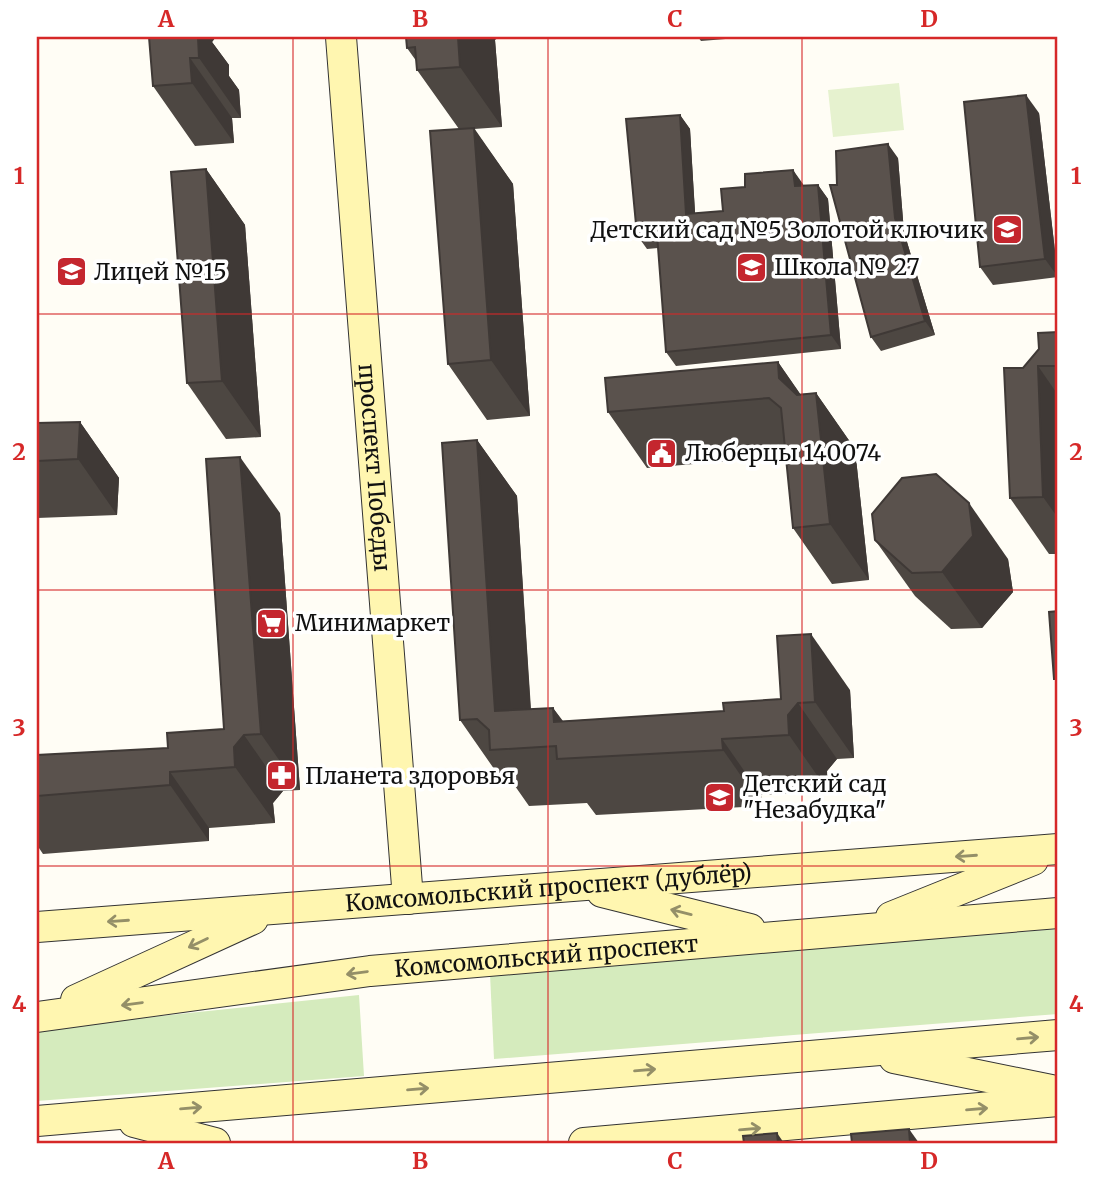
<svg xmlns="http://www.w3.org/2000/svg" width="1095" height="1180" viewBox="0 0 1095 1180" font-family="Merriweather,serif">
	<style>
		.green { fill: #d5ebbd }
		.pitch { fill: #e6f2cf }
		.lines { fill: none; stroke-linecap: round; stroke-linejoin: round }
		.secondary-casing { stroke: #333; stroke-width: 32 }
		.secondary { stroke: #fff6b0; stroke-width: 30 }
		.wall { fill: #4d4742 }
		.shaded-wall { fill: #3f3936 }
		.building { fill: #5a524d; stroke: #3f3936; stroke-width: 2 }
		.oneway { stroke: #948f68 }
		.grid { fill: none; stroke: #d62828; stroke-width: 2; stroke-opacity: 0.55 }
		.labels { text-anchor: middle; stroke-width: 7; stroke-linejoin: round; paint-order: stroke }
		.poi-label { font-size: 23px; fill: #111; stroke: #fff; text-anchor: start }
		.street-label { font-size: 23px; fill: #111; stroke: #fff }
		.neatline { fill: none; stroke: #d62828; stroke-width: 2.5 }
		.grid-label { font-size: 23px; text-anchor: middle; font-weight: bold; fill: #d62828 }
	</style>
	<rect width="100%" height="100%" fill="#fffdf5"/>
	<g class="green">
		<polygon points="1058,929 1058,1014 494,1059 490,974"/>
		<polygon points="359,995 364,1076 37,1101 37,1029"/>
	</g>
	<polygon class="pitch" points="899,83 904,130 833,137 828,90"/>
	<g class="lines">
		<defs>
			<g id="secondary">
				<path id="s1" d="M341,37l67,862"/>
				<polyline points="602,892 750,929"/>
				<polyline points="891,917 1033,860"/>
				<path id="s2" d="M37,927l1021,-78"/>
				<polyline points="76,1000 253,919"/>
				<path id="s3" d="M37,1017l333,-46 688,-58"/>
				<polyline points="894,1058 1051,1090"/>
				<polyline points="37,1121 1058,1035"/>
				<polyline points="134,1122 215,1143"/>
				<polyline points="584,1143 1058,1101"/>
			</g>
		</defs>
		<use href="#secondary" class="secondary-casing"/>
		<use href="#secondary" class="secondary"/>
	</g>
	<g class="wall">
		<polygon points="698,37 750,37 701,41"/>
		<polygon points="215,38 212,42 229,65 229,76 239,90 241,118 232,118 234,143 195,146 153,86"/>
		<polygon points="495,40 502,127 474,129 513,184 530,416 487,420 448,364 459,129 417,70 417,62 407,48"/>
		<polygon points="1039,113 1058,277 993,285 980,267"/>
		<polygon points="680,115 690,129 695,214 723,211 745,187 793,170 803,186 818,185 828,199 841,349 676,366 666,352 658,248 647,249 637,235"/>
		<polygon points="898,158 904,232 935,335 881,351 871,337 837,185"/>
		<polygon points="206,169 245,225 261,437 226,439 187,383"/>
		<polygon points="1058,332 1058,554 1049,554 1010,498 1023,368 1039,349"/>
		<polygon points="778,362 800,394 816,393 855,449 869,580 832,584 793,528 786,456 647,468 608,412"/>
		<polygon points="80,422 119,478 117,515 37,518 37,423"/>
		<polygon points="477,440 517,496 531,709 553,708 563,721 724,711 781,699 850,690 854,758 837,759 827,771 828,791 761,795 762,806 596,815 587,803 529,806 508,776 499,776 460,720"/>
		<polygon points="280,513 300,790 283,791 273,803 275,823 209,828 209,841 43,854 37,845 37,755 168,748 224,729"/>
		<polygon points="875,540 1008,559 1013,592 982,628 951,629 915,596"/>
	</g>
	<g class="shaded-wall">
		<polygon points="192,37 215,37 215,38 212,42 229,65 229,76 239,90 241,118 199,58"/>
		<polygon points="458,37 499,37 495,40 502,127 460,67"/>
		<polygon points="190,58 232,118 234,143 192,83"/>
		<polygon points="1026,95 1039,113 1058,277 1045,259"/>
		<polygon points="680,115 690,129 696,228 686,214"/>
		<polygon points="474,128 513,184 530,416 491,360"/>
		<polygon points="888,144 898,158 904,232 935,335 925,321 895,218"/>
		<polygon points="206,169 245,225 261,437 222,381"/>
		<polygon points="793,170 803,184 805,200 795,186"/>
		<polygon points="818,185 828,199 841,349 831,335"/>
		<polygon points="778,362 817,418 779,378"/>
		<polygon points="1038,366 1058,395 1058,518 1043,497"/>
		<polygon points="816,393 855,449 869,580 830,524"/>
		<polygon points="80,422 119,478 117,515 78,459"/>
		<polygon points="477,440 517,496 533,747 495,711"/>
		<polygon points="240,457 280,513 300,790 261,734"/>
		<polygon points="969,503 1008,559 1013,592 982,628 942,572"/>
		<polygon points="811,634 850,690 854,758 815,702"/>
		<polygon points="798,703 837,759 827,771 828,791 789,735 788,715"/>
		<polygon points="553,708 588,757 554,722"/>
		<polygon points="244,735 283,791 273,803 275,823 235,767 234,747"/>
		<polygon points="722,739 761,795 762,806 723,750"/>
		<polygon points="170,772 209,828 209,841 170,785"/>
		<polygon points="909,1129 919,1143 910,1143"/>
		<polygon points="777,1133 784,1143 778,1143"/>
	</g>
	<g class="building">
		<polygon points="149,37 198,37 199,58 190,58 192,83 153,86"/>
		<polygon points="406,37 458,37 460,67 417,70 415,47 407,48"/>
		<polygon points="1026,95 1045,259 980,267 964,102"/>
		<polygon points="680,115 686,214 723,211 721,189 745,187 745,174 793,170 795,186 818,185 831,335 666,352 657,234 637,235 626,119"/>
		<polygon points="474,128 491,360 448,364 430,131"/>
		<polygon points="888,144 895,218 925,321 871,337 830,185 837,185 836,151"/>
		<polygon points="206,169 222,381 187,383 171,172"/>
		<polygon points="1058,332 1058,366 1038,366 1043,497 1010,498 1004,368 1023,368 1039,349 1038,333"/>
		<polygon points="778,362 779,378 797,395 816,393 830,524 793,528 781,408 769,398 608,412 605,378"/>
		<polygon points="80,422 78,459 37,461 37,423"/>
		<polygon points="477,440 495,711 553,708 554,722 724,711 723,703 781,699 777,636 811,634 815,702 798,703 788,715 789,735 722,739 723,750 557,759 556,746 490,750 489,730 477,719 460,720 442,443"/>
		<polygon points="240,457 261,734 244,735 234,747 235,767 170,772 170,785 37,796 37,755 168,748 167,733 224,729 206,459"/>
		<polygon points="936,474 969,503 973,536 942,572 912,573 875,540 872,514 902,478"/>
		<polygon points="1058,611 1058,679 1054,679 1049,612"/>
		<polygon points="909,1129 910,1143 852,1143 851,1134"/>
		<polygon points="777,1133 778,1143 744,1143 743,1136"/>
	</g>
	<defs><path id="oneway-shaft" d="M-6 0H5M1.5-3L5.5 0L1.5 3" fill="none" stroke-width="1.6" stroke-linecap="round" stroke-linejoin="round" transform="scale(1.75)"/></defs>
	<g class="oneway">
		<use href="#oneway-shaft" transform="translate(966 856) rotate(176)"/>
		<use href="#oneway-shaft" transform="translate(681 912) rotate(-166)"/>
		<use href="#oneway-shaft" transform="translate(118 921) rotate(176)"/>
		<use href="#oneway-shaft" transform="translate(198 943) rotate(154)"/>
		<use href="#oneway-shaft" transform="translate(357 973) rotate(172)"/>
		<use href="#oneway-shaft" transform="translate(132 1004) rotate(172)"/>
		<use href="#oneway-shaft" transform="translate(1028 1038) rotate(-5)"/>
		<use href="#oneway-shaft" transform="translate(645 1070) rotate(-5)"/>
		<use href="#oneway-shaft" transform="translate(418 1089) rotate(-5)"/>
		<use href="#oneway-shaft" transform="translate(191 1108) rotate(-5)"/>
		<use href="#oneway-shaft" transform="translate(977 1109) rotate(-5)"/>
		<use href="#oneway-shaft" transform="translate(750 1129) rotate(-5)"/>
	</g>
	<path class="grid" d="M293,37v1106M548,37v1106M802,37v1106M37,314h1021M37,590h1021M37,866h1021"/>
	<defs>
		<symbol id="school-square" viewBox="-11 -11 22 22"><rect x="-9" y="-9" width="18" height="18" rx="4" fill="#c4262e" stroke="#fff"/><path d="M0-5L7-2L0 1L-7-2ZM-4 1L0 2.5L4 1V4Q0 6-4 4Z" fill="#fff"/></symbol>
		<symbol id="civic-square" viewBox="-11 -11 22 22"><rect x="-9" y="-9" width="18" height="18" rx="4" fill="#c4262e" stroke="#fff"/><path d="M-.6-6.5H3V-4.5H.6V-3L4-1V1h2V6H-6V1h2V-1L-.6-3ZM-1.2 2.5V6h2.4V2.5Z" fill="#fff"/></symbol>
		<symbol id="supermarket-square" viewBox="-11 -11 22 22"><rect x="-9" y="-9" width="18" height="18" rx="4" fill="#c4262e" stroke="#fff"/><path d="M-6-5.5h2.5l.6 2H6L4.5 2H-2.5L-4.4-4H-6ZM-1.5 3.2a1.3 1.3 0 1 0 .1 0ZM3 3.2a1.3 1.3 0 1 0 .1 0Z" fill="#fff"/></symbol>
		<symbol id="pharmacy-square" viewBox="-11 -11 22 22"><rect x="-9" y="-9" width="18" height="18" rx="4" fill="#c4262e" stroke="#fff"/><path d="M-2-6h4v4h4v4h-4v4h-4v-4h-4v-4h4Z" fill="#fff"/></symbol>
	</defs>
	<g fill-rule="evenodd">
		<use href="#school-square" x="990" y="212" width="35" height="35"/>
		<use href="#school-square" x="734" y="250" width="35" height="35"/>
		<use href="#school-square" x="54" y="254" width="35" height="35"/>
		<use href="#civic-square" x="644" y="436" width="35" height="35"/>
		<use href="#supermarket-square" x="254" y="606" width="35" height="35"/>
		<use href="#pharmacy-square" x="264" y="758" width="35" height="35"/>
		<use href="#school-square" x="702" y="780" width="35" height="35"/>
	</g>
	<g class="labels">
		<g class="poi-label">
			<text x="984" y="238" text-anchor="end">Детский сад №5 Золотой ключик</text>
			<text x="774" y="275">Школа № 27</text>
			<text x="94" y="280">Лицей №15</text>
			<text x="685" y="461">Люберцы 140074</text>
			<text x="295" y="631">Минимаркет</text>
			<text x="305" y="784">Планета здоровья</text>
			<text x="743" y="792">Детский сад<tspan x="743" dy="26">"Незабудка"</tspan></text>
		</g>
		<g class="street-label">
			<text dy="8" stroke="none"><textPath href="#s1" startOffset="432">проспект Победы</textPath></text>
			<text dy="8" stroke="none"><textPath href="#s2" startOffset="513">Комсомольский проспект (дублёр)</textPath></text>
			<text dy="8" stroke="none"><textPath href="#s3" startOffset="513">Комсомольский проспект</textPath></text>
		</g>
	</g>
	<rect width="1095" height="1180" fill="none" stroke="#ffffff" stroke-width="77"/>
	<rect x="38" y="38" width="1018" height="1104" class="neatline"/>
	<g class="grid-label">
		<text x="166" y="27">A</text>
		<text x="420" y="27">B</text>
		<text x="675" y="27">C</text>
		<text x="929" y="27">D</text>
		<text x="19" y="184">1</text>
		<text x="1076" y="184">1</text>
		<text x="19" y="460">2</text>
		<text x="1076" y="460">2</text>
		<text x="19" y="736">3</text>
		<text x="1076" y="736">3</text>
		<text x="19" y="1012">4</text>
		<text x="1076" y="1012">4</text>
		<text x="166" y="1169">A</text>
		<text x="420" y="1169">B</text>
		<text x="675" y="1169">C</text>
		<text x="929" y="1169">D</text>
	</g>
</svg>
